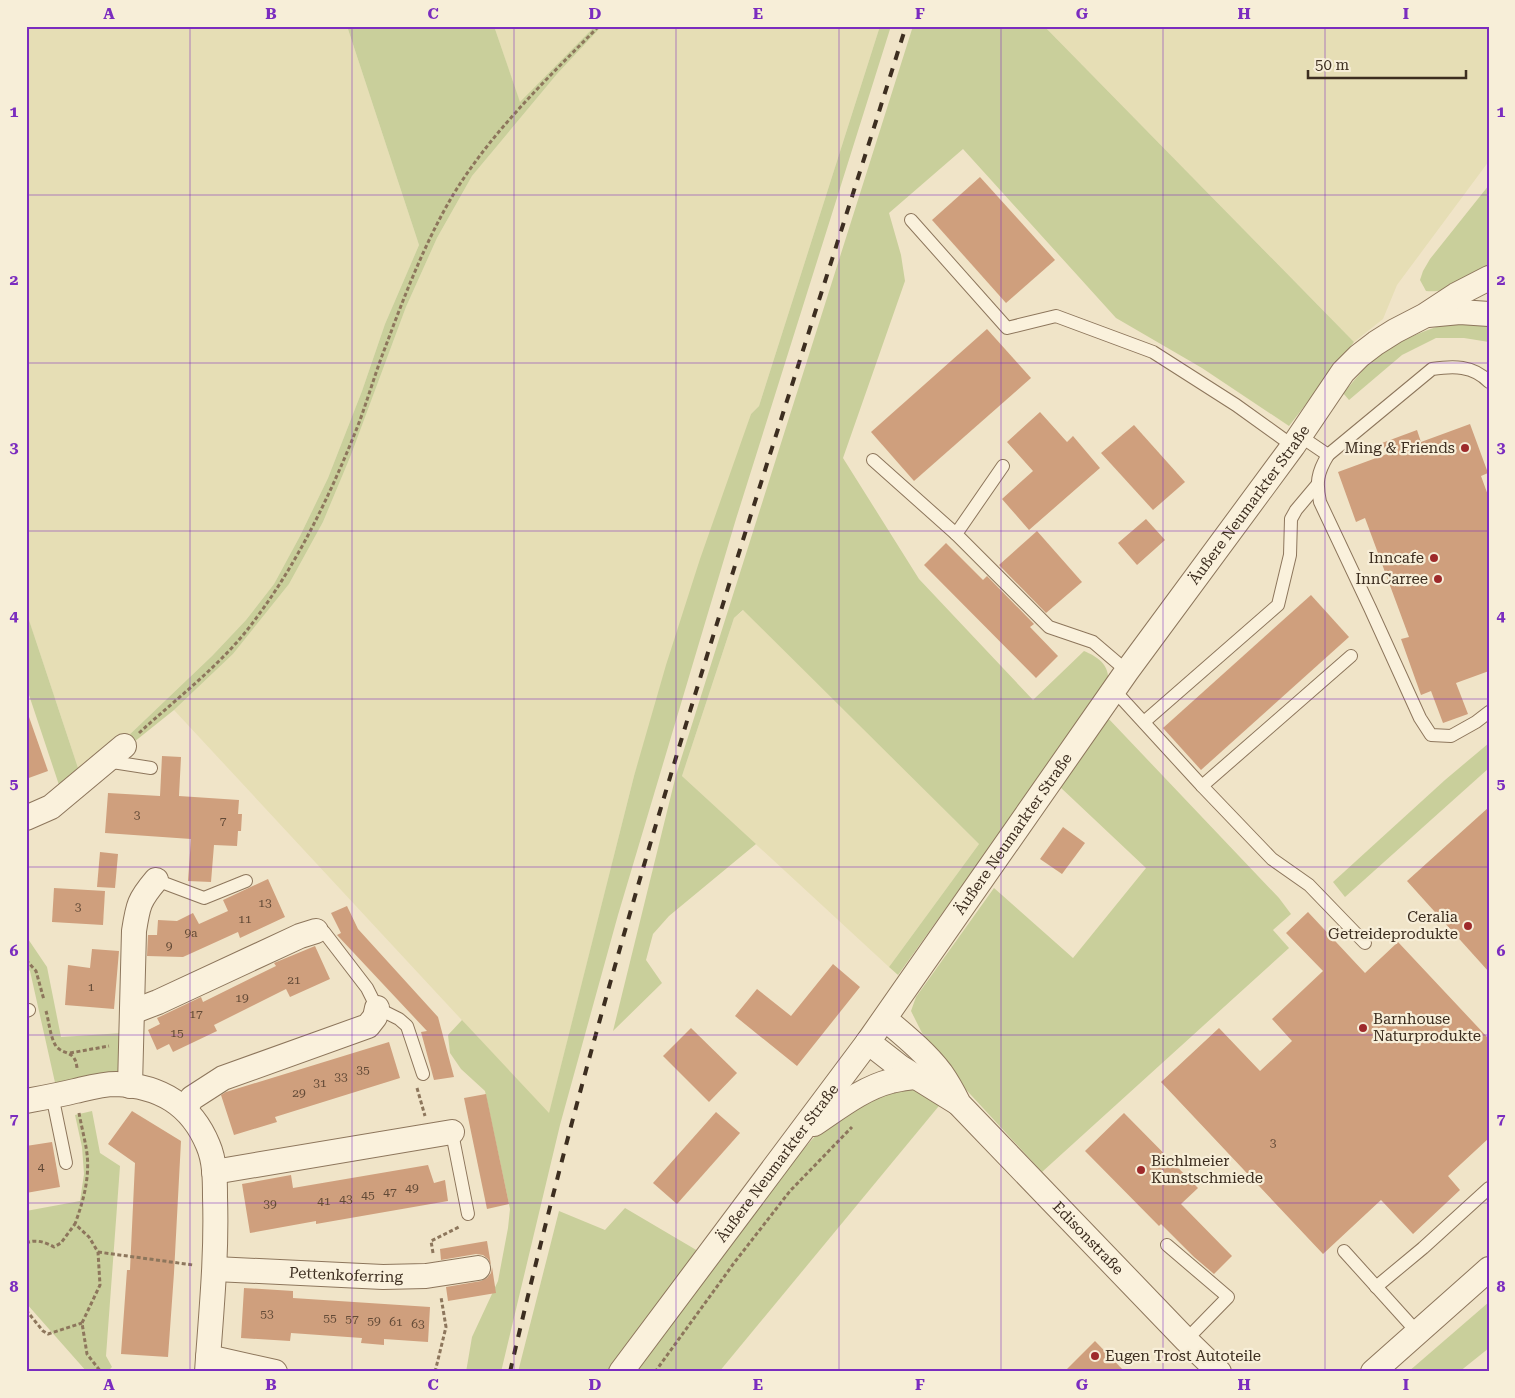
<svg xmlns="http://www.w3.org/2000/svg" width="1515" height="1398" viewBox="0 0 1515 1398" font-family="'Roboto Serif',serif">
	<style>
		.farmland { fill: #e6deb5 }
		.green { fill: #c9cf9b }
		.building { fill: #cf9f7d }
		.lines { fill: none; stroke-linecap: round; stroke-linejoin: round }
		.service-casing { stroke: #8d765c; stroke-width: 14 }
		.minor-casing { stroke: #8d765c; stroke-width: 26 }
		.path { stroke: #8d765c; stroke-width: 3; stroke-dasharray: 4 2.5; stroke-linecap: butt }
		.service { stroke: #faf1dc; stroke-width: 12 }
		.minor { stroke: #faf1dc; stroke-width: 24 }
		.rail { stroke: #3d2e20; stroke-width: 4; stroke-dasharray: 9 9; stroke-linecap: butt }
		.grid { fill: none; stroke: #7b2cbf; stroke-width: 1; stroke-opacity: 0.55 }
		.poi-dot { fill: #9e2a2b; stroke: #f7eed8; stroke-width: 2 }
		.labels { text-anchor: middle; stroke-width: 4.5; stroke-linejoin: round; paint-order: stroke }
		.number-label { font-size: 12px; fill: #624a37 }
		.poi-label { font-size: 15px; fill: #3d2e20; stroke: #f7eed8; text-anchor: end }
		.street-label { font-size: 15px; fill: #3d2e20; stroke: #f7eed8 }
		.neatline { fill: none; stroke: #7b2cbf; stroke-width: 2 }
		.grid-label { font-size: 16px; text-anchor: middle; font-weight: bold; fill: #7b2cbf }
	</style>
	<rect width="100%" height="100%" fill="#f0e4c8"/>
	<g class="farmland">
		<polygon points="26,26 347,26 419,245 385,324 362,391 328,478 300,536 274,584 246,620 212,656 126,738 81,777 26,611"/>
		<polygon points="494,26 595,26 520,103"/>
		<polygon points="602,26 880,26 759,406 751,414 634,776 549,1114 174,710 233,654 289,584 323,522 351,455 406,307 437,238 472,176 557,74"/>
		<polygon points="1044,26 1489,26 1489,161 1397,285 1383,319 1354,342"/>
		<polygon points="744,610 979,844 889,967 682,776 734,618"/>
	</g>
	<g class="green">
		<polygon points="347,26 494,26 520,102 595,26 602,26 557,74 472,176 437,238 406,307 351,455 323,522 289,584 233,654 174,710 134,742 126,738 212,656 246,620 274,584 300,536 328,478 362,391 385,324 419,245"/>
		<polygon points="880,26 891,26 736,519 618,915 560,1125 501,1372 466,1372 472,1337 498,1281 508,1228 510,1209 485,1091 461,1069 450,1053 448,1035 462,1020 549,1113 634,776 666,665 700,559 751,414 759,406"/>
		<path d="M913,26h131l310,316 -65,84 -87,-58 -86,-50 -153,-169 -74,64 12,42 4,26 -62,177 76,121 114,121 51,-49c14,6 26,14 24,31l-210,293 -9,-8 90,-123 -236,-234 -9,8 -52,158 74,68 -87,72 -16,18 -7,26 16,23 -49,48 63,-256z"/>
		<path d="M1489,185v84c-19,9 -42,25 -63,22l-6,-11 3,-9 7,-12z"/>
		<path d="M1448,323h41v19l-25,-4h-28l-34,17 -53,45 -6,-7c10,-10 18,-22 29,-32 21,-19 49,-29 76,-38z"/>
		<polygon points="26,611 81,777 61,791 26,686"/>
		<polygon points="1106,716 1279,898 1291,914 1273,930 1289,948 1042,1172 959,1082 924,1037 911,1011 916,997 994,888 1073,958 1146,868 1059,786"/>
		<polygon points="1489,743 1489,768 1345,897 1333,882 1445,780"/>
		<polygon points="26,936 47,967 61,1037 123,1033 123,1079 56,1087 30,971 26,967"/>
		<polygon points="922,1087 943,1101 719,1372 634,1372 789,1165 818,1133 880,1091"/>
		<polygon points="92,1111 100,1153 120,1166 106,1356 112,1367 107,1372 87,1372 26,1303 26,1211 80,1201 84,1174 82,1147 75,1115"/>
		<polygon points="625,1208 698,1251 608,1372 518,1372 559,1211 605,1230"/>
		<polygon points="1489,1302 1489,1348 1459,1372 1408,1372"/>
	</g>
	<g class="building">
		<polygon points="980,177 1055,260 1006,303 932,220"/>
		<polygon points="987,329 1031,378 914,481 871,432"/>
		<polygon points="1040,412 1067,442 1073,436 1100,468 1029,530 1002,499 1033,471 1007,442"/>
		<polygon points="1470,424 1488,473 1481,476 1489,498 1489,671 1456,683 1468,714 1443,723 1431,691 1421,695 1401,639 1409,637 1365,518 1356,522 1338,472 1387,454 1382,443 1417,430 1421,442"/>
		<polygon points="1134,425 1185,482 1153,510 1101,453"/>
		<polygon points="1146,519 1165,540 1137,565 1118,543"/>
		<polygon points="1037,531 1082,582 1046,613 999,565"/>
		<polygon points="946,543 983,580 987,576 1034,624 1030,627 1058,656 1036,678 924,565"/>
		<polygon points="1311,595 1349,637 1201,770 1163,728"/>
		<polygon points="26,717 29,717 48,771 26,779"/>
		<polygon points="162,756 181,757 179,796 239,800 238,814 242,814 241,831 238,831 237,846 214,845 211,882 188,881 191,839 105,833 108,793 160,796"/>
		<polygon points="1489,807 1489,972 1407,881"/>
		<polygon points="1063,827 1085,843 1062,874 1040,859"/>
		<polygon points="100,852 118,854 115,888 97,887"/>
		<polygon points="268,879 285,917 240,938 238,932 183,957 147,956 148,935 157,935 158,920 177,921 193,913 199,924 228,911 223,900"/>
		<polygon points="54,888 105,891 103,925 52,922"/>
		<polygon points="347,906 358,929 438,1017 454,1077 434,1080 421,1032 427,1031 337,935 341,933 331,913"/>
		<polygon points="1308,912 1365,973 1398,942 1489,1039 1489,1138 1448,1176 1460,1190 1413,1234 1381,1200 1323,1254 1161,1082 1219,1028 1260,1071 1292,1041 1272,1019 1323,971 1286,933"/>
		<polygon points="315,946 330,979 290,997 286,989 214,1025 217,1031 173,1052 169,1044 157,1050 148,1030 160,1024 157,1018 201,997 203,1002 276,966 274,963"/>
		<polygon points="92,949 119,951 114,1009 65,1005 68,965 90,968"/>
		<polygon points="833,964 860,987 797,1066 735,1016 757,989 791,1016"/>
		<polygon points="691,1028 737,1073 709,1102 663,1056"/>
		<polygon points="389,1042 400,1078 275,1117 277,1122 234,1135 221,1095 226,1092"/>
		<polygon points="486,1094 509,1204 487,1209 464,1098"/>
		<polygon points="132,1111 181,1141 174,1273 168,1357 121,1354 127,1270 130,1270 135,1163 108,1144"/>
		<polygon points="716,1112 740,1133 677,1204 653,1183"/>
		<polygon points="1124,1113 1198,1188 1181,1204 1232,1256 1214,1274 1194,1257 1161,1224 1159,1226 1085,1151"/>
		<polygon points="52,1142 60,1187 26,1193 26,1146"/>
		<polygon points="428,1165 434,1183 445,1180 448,1201 316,1224 316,1221 250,1233 242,1184 291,1175 293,1188"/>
		<polygon points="487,1241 491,1265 488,1259 483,1255 476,1254 441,1260 440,1249"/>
		<polygon points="492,1267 496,1293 448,1301 446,1287 481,1281 487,1278 491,1273"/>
		<polygon points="244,1288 293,1291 293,1298 430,1307 428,1342 384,1339 384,1345 361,1343 362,1338 291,1333 290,1341 241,1338"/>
		<polygon points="1095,1341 1125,1372 1064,1372"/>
	</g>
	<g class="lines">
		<defs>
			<g id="service">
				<polyline points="911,220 1007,328 1056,316 1153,352 1236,405 1293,446"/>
				<path d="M1300,436l28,19c-11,18 -12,28 -8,47l50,106 50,110 11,17 20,1 25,-14 13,-10"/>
				<path d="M1328,455l104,-86c21,-3 41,-4 57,13"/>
				<polyline points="873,460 956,534"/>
				<polyline points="1003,466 956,534 1049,627 1093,642 1127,671"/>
				<polyline points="1114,690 1202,786 1272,859 1309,885 1365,943"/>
				<polyline points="1144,722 1278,605 1290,555 1291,519 1296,510 1317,485"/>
				<polyline points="106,761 151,768"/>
				<polyline points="1202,786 1351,656"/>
				<polyline points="156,880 204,898 246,881"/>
				<polyline points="316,931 324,932 367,988 377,1008 399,1019 407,1026 423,1074"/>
				<polyline points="26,1011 29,1010"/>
				<polyline points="52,1095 66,1163"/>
				<polyline points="451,1128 468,1214"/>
				<polyline points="1167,1245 1228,1297 1186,1340"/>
				<polyline points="1344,1251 1418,1333"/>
				<polyline points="1376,1287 1423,1248 1489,1188"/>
			</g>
			<g id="minor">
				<polyline points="1428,315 1460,312 1489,314"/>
				<polyline points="26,818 51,807 124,746"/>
				<polyline points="132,1012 158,1002 300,936 316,931"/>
				<path id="s1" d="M885,1019c20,17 40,33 56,54 7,10 13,21 18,31l227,236 33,32"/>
				<polyline points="868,1042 900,1067 958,1103"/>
				<path d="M130,1086l4,-155c4,-26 5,-31 22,-51"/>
				<path d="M26,1101c16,-3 33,-6 49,-10 13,-3 27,-7 41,-7 44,2 75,20 92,61 7,16 7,35 7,52 2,59 -4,117 -8,175"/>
				<polyline points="185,1108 192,1098 223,1078 368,1026 375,1017 377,1008"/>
				<path d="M814,1124c24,-16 49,-36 77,-43 7,-2 16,-3 23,-4"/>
				<polyline points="214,1172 452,1132"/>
				<path id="s2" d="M215,1269l168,8 43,-1 52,-8"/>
				<polyline points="208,1357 275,1372"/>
				<path id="s3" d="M621,1372l247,-330 259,-371 166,-225 50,-74 16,-16 17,-13 19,-12 29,-15 32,-21 33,-17"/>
				<polyline points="1373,1372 1489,1269"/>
			</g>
		</defs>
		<use href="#service" class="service-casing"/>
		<use href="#minor" class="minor-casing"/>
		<g class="path">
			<path d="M139,733c37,-34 78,-65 109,-104 46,-59 79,-127 107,-196 11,-27 19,-57 30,-85 19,-51 40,-106 68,-153 39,-64 94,-116 146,-169"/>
			<polyline points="26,960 36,971 44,1000"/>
			<path d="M46,1011c3,10 4,26 10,35 8,10 19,3 21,22"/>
			<polyline points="70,1053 109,1046"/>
			<polyline points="417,1088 425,1116"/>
			<path d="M79,1113c2,11 5,23 7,34 5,27 -2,52 -11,77l14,13 9,15 2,33 -18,38 5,31 14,18"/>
			<path d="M26,1243c10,-4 19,-1 28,4l7,-4 14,-19"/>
			<polyline points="98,1252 193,1265"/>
			<polyline points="433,1253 431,1241 459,1227"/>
			<polyline points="26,1310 43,1331 48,1334 82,1323"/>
			<polyline points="435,1372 446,1327 441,1297"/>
			<polyline points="655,1372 734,1263 790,1191 852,1127"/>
		</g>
		<use href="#service" class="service"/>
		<use href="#minor" class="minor"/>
		<path class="rail" d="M510,1372c105,-456 256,-900 396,-1346"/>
	</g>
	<path class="grid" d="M190,26v1346M352,26v1346M514,26v1346M676,26v1346M839,26v1346M1001,26v1346M1163,26v1346M1325,26v1346M26,195h1463M26,363h1463M26,531h1463M26,699h1463M26,867h1463M26,1035h1463M26,1203h1463"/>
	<g class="poi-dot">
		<circle cx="1465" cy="448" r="5"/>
		<circle cx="1434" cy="558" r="5"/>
		<circle cx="1438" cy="579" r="5"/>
		<circle cx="1468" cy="926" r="5"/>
		<circle cx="1363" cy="1028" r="5"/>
		<circle cx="1141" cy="1170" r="5"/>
		<circle cx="1095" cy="1356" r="5"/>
	</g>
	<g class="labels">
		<g class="number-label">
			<text x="137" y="819">3</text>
			<text x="223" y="825">7</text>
			<text x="265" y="907">13</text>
			<text x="78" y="911">3</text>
			<text x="245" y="923">11</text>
			<text x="191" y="937">9a</text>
			<text x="169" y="950">9</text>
			<text x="294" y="984">21</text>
			<text x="91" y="991">1</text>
			<text x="242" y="1002">19</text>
			<text x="196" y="1018">17</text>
			<text x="177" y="1037">15</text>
			<text x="363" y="1074">35</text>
			<text x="341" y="1081">33</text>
			<text x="320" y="1087">31</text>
			<text x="299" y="1097">29</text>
			<text x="1273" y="1147">3</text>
			<text x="41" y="1171">4</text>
			<text x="412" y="1192">49</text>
			<text x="390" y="1196">47</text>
			<text x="368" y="1199">45</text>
			<text x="346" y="1203">43</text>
			<text x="324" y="1205">41</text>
			<text x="270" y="1208">39</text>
			<text x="267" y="1318">53</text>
			<text x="330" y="1322">55</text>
			<text x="352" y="1323">57</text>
			<text x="374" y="1325">59</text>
			<text x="396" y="1326">61</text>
			<text x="418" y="1328">63</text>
		</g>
		<g class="poi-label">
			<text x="1455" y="453">Ming &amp; Friends</text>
			<text x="1424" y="563">Inncafe</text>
			<text x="1428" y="584">InnCarree</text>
			<text x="1458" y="922">Ceralia<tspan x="1458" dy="17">Getreideprodukte</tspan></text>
			<text x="1373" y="1024" text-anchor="start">Barnhouse<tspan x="1373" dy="17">Naturprodukte</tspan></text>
			<text x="1151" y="1166" text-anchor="start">Bichlmeier<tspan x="1151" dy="17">Kunstschmiede</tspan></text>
			<text x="1105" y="1361" text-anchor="start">Eugen Trost Autoteile</text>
		</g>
		<g class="street-label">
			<text dy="5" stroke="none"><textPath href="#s3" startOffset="1071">Äußere Neumarkter Straße</textPath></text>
			<text dy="5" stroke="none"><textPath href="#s3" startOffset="666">Äußere Neumarkter Straße</textPath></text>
			<text dy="5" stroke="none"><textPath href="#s3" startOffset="261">Äußere Neumarkter Straße</textPath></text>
			<text dy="5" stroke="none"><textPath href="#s1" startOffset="300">Edisonstraße</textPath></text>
			<text dy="5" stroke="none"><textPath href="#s2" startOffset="131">Pettenkoferring</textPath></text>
		</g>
	</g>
	<rect width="1515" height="1398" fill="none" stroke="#f7eed8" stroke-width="55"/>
	<path d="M1308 70v8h158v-8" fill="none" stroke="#3d2e20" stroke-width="2.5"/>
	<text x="1315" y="70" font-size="15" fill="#3d2e20" stroke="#f7eed8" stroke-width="4" paint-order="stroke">50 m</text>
	<rect x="28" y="28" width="1460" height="1342" class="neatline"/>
	<g class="grid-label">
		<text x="109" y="19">A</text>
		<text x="271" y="19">B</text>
		<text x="433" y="19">C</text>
		<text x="595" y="19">D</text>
		<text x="758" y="19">E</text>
		<text x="920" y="19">F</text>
		<text x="1082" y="19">G</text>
		<text x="1244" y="19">H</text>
		<text x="1406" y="19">I</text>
		<text x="14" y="117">1</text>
		<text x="1501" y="117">1</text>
		<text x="14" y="285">2</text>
		<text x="1501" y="285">2</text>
		<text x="14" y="453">3</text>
		<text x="1501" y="453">3</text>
		<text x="14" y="621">4</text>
		<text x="1501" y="621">4</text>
		<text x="14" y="789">5</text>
		<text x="1501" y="789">5</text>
		<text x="14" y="956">6</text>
		<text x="1501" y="956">6</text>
		<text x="14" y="1124">7</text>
		<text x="1501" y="1124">7</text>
		<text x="14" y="1292">8</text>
		<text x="1501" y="1292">8</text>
		<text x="109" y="1390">A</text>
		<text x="271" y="1390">B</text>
		<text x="433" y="1390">C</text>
		<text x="595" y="1390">D</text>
		<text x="758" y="1390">E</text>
		<text x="920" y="1390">F</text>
		<text x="1082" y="1390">G</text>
		<text x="1244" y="1390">H</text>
		<text x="1406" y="1390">I</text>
	</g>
</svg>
